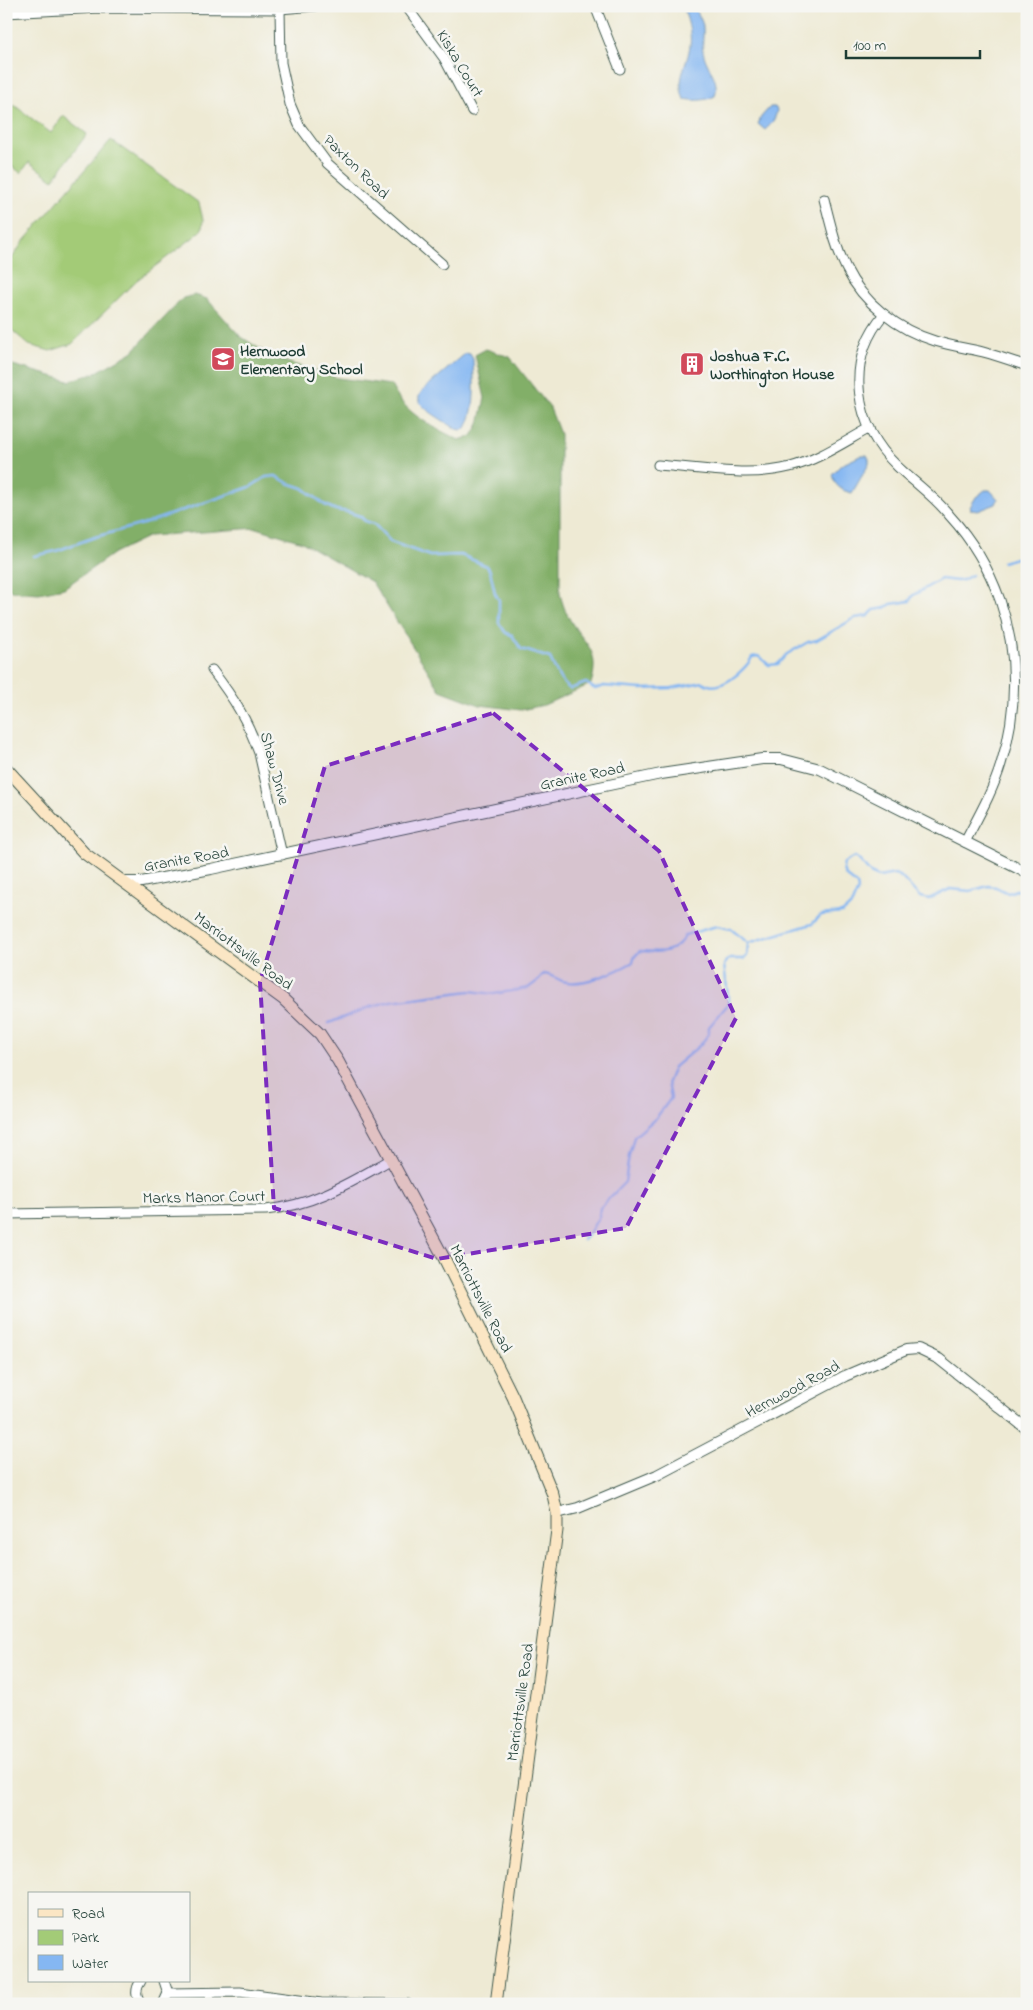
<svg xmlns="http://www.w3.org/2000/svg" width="1033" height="2010" viewBox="0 0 1033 2010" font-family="'Indie Flower',sans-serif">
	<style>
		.green { fill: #a3cb77; stroke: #618456 }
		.forest { fill: #82af68; stroke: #50764e }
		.water { fill: #85b7f2; stroke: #527a93 }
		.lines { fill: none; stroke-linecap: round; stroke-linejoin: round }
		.stream { stroke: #85b7f2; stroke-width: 2.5 }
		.minor-casing { stroke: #3e574c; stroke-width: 11 }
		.tertiary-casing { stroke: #3e574c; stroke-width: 12 }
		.secondary-casing { stroke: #3e574c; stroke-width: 13 }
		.minor { stroke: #fff; stroke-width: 9 }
		.tertiary { stroke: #fff; stroke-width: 10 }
		.secondary { stroke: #fbe6c4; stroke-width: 11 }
		.marked { fill: #7b2cbf; fill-opacity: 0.2; stroke: #7b2cbf; stroke-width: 4; stroke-dasharray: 10 6; stroke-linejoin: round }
		.labels { text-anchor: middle; stroke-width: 5; stroke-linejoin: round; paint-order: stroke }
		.street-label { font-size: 16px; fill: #1f3d34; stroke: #f6f6f2 }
		.poi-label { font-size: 16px; font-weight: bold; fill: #1f3d34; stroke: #f6f6f2; text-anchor: start }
	</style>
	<rect width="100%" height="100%" fill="#f6f6f2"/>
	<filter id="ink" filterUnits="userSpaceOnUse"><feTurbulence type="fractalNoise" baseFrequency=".02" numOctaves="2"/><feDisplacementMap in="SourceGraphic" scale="10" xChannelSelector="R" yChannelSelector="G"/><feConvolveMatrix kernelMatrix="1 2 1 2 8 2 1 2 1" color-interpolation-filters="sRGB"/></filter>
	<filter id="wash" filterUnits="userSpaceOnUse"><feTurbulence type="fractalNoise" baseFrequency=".0096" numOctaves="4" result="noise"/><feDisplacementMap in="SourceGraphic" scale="20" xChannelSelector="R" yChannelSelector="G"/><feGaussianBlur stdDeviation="1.12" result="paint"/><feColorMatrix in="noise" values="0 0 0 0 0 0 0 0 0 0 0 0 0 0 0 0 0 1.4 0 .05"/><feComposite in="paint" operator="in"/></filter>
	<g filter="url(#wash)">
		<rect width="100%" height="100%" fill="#eeead4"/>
		<g class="green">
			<polygon points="14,105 51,133 63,116 87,134 53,180 29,162 21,173 6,162 6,116"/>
			<polygon points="111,140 199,203 203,220 202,229 194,237 137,280 72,344 50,351 29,345 6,325 6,267 23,242"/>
		</g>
		<path class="forest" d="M195,295l12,4 33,37 34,22 64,20 53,7c12,28 42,42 68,55l13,-4 7,-12 6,-26 -10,-43 11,-6 24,8 40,51 10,26v160c2,7 4,15 8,22 13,27 34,31 23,68l-47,21 -23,5 -41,-5 -40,-15 -68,-108 -70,-40 -45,-14 -108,8 -35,17 -50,35 -25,5 -28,-2 -5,-5v-223l63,18 26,-8 37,-21 51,-54z"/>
		<g class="water">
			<path d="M683,6h10c4,6 10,15 10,22 1,9 -2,18 1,27 4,15 16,24 11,41 -10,5 -20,5 -31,3 -9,-18 4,-35 6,-54 2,-13 -3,-26 -7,-39z"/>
			<path d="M770,107h5l2,3c-1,8 -6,15 -12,20l-7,-6 3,-7z"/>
			<path d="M466,353l4,1 3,5c1,23 4,48 -7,69l-4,2 -6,-1c-8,-6 -35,-20 -37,-29 -1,-4 2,-8 5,-11z"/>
			<path d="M862,455h5l2,4v5l-17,29c-11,-2 -18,-8 -20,-19l9,-9z"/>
			<polygon points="985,490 990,490 998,499 996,504 978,511 971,510 970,507 976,497"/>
		</g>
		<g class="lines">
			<g class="stream">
				<path d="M34,556l22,-5 39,-14 48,-13 107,-37 16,-10 10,-1 12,7 15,5 22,17 11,5 12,2 12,4 5,5 9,3 17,18 39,14 31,-1 26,11 3,5 5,22 4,7v23l7,10 6,2 9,14 29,9c6,12 9,24 20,31l16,-6 9,6 9,-3 37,3 31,-1 31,-6c15,13 43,-12 49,-25l6,-1 11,9 9,-1 9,-10 21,-12 9,-2 38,-22 13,-2 6,-6 11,-2 6,-4 19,-3 2,-5 29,-17 16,2 6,-1 9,-5"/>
				<polyline points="1002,562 1027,555"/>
				<path d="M329,1023l44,-17 18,-5 79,-10 24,3 34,-6 11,-8 5,-6c8,1 11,4 18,7 20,6 54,-9 71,-19l2,-6 5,-5c20,1 35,4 45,-16l32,-9 14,3 17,14 64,-19 9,-9 21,-2 5,-4 5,-5 6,-14 -1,-5 -12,-10 -2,-6 1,-6 10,-6 6,4 10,12 9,4 16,-3 6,3 19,20 9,2 21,-10 20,2 18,-5 8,1 12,6 8,-3 11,2"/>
				<polyline points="583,1240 590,1232 599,1216 600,1208 625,1182 629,1156 634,1137 656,1118 671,1098 668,1082 674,1067 700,1045 708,1035 709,1027 729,1003 724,965 726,961 730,959 743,959 747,956 748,943"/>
			</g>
		</g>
	</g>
	<g filter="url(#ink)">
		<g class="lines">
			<defs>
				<g id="minor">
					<polyline points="406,6 444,58 472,111"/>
					<polyline points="595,6 620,69"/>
					<polyline points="280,9 281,63 290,104 299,125 327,163 442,264"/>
					<polyline points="6,13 99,8 280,9 315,6"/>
					<path d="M824,199c6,23 11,47 22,69 17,35 52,62 89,73 16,5 32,7 48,11 15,4 29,9 44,14"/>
					<path d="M884,314c-40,48 -30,111 14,153 17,16 37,30 52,49 22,24 39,53 50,84 18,52 18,111 1,164 -8,27 -23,53 -36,78"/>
					<path d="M658,465c43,3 90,13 132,2 28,-7 54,-25 80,-39"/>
					<path d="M212,670c22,29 35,49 47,83l23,102"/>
					<path d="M6,1214l260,-4c48,-5 83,-27 124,-50"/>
					<path d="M141,1981c-6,8 -6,16 1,23"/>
					<polyline points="168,1993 240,1992 321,2003 408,2004"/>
					<polyline points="163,2004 168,1993 164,1981"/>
				</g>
				<g id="tertiary">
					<polyline points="124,882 141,882 211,869 661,774 762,759 781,759 820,769 1027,873"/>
					<polyline points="557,1513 578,1508 657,1475 845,1376 906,1350 918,1349 939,1359 1027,1429"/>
				</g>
				<polyline id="secondary" points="6,768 84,853 283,999 320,1034 338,1061 444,1258 513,1397 553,1495 557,1513 557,1530 496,2004"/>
			</defs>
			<use href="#minor" class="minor-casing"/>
			<use href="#tertiary" class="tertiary-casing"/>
			<use href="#secondary" class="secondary-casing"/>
			<use href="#minor" class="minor"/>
			<use href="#tertiary" class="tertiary"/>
			<use href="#secondary" class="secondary"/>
		</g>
	</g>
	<path class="marked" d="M493,713l166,138 77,167 -110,210 -189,31 -163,-51 -14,-226 65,-216z"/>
	<defs>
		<symbol id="school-square" viewBox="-11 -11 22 22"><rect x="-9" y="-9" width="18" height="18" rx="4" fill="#d1495b" stroke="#f6f6f2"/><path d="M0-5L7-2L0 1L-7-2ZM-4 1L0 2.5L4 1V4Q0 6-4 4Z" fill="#fff"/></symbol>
		<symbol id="building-square" viewBox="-11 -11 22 22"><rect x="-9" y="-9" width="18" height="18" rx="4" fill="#d1495b" stroke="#f6f6f2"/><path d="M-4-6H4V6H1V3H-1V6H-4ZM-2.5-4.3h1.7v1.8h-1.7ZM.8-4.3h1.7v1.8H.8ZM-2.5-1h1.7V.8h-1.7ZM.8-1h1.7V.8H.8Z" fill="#fff"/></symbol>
	</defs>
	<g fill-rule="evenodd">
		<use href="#school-square" x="209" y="345" width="28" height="28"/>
		<use href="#building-square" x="678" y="350" width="28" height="28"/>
	</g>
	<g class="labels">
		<g class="street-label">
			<text transform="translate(461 63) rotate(59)" y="6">Kiska Court</text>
			<text transform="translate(357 166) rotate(44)" y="6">Paxton Road</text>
			<text transform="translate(276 768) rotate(75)" y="6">Shaw Drive</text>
			<text transform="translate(582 775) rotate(-12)" y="6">Granite Road</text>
			<text transform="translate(186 858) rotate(-10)" y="6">Granite Road</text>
			<text transform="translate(244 950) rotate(37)" y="6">Marriottsville Road</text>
			<text transform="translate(204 1196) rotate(-1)" y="6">Marks Manor Court</text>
			<text transform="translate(482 1298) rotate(63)" y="6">Marriottsville Road</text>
			<text transform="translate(792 1388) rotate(-28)" y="6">Hernwood Road</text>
			<text transform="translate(519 1702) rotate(-82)" y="6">Marriottsville Road</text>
		</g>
		<g class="poi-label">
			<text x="240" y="356">Hernwood<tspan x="240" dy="18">Elementary School</tspan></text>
			<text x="710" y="361">Joshua F.C.<tspan x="710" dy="18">Worthington House</tspan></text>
		</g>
	</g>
	<rect width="1033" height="2010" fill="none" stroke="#f6f6f2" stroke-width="25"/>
	<rect x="28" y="1892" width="162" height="90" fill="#f6f6f2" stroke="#a0aca6"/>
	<rect x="38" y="1909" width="25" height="8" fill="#fbe6c4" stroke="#a0aca6"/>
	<text x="72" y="1918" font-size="15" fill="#1f3d34">Road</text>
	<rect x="38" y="1930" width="25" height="15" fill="#a3cb77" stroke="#a0aca6"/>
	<text x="72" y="1942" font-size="15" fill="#1f3d34">Park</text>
	<rect x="38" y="1955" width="25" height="15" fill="#85b7f2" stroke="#a0aca6"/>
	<text x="72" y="1968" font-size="15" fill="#1f3d34">Water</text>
	<path d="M846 50v8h134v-8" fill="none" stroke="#1f3d34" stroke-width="2.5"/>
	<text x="853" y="50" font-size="15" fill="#1f3d34" stroke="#f6f6f2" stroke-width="4" paint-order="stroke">100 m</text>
</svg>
